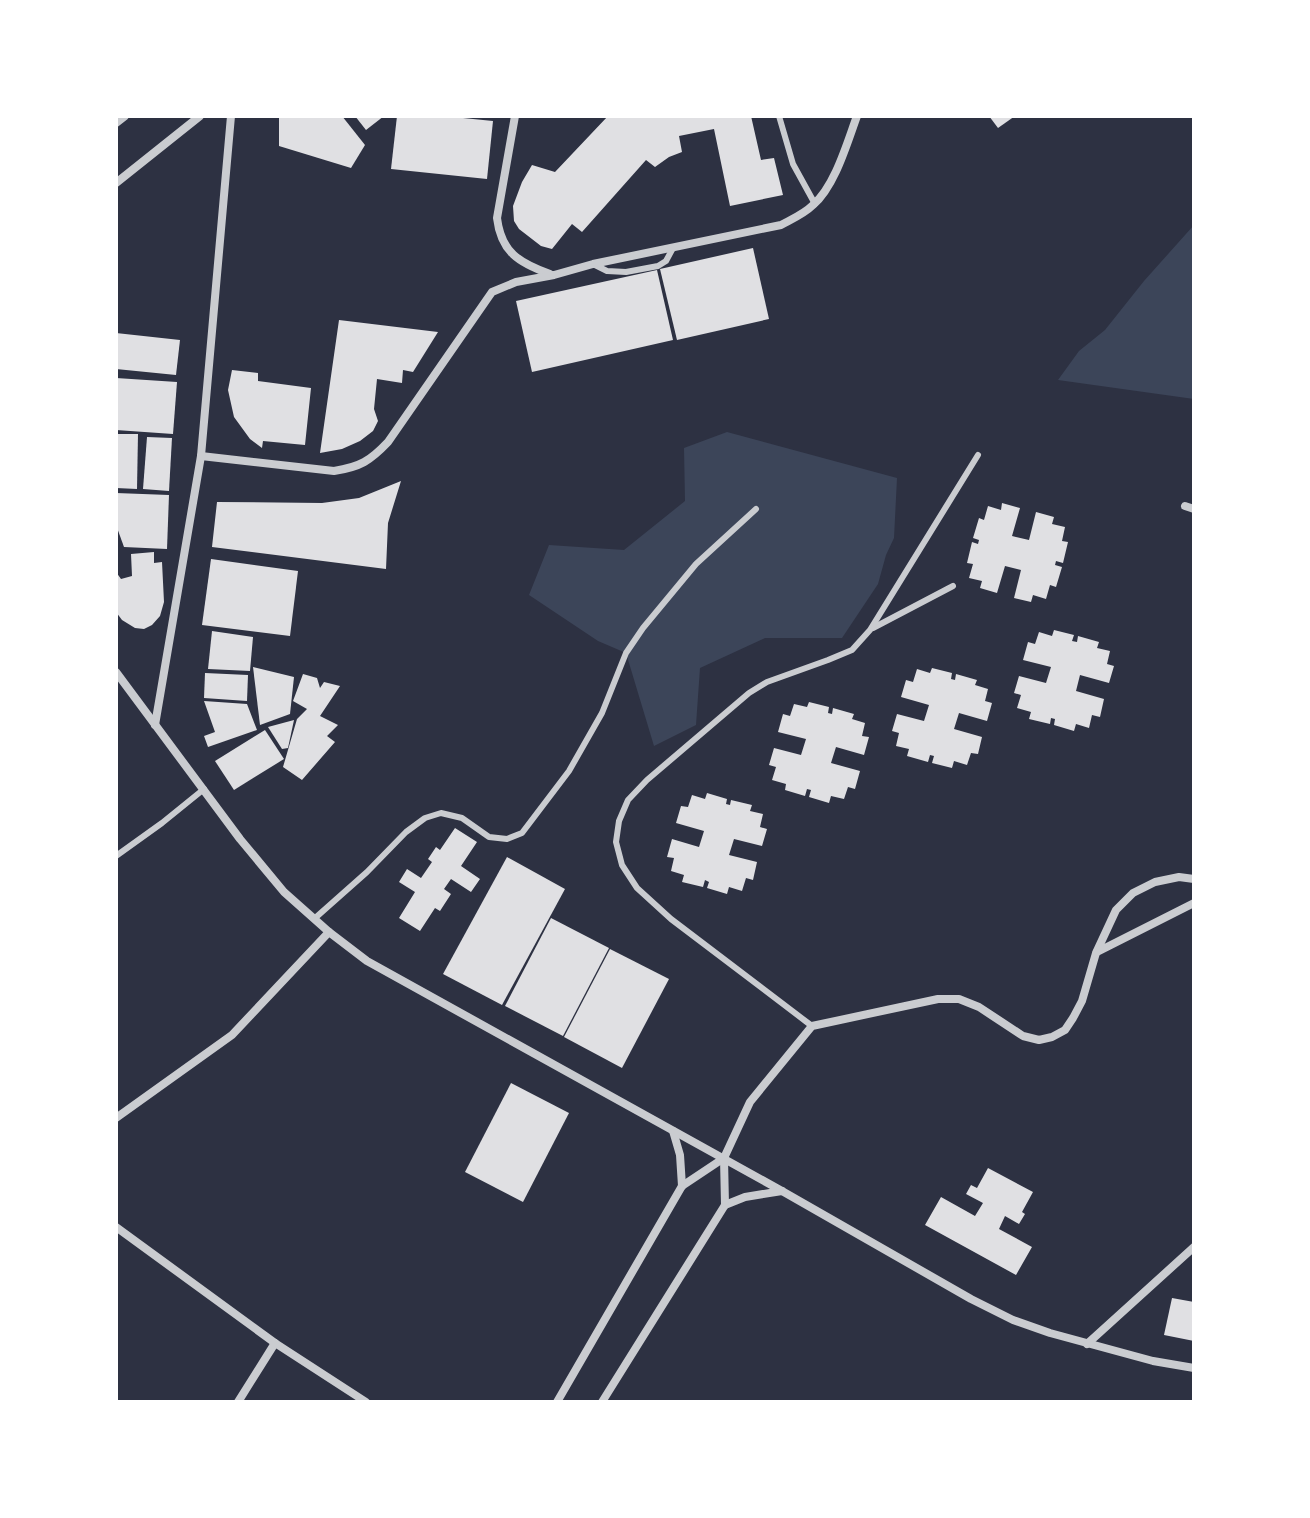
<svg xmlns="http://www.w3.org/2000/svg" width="1310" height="1518" viewBox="0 0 1310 1518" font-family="'Zilla Slab',serif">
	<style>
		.green { fill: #3c4559 }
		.building { fill: #e0e0e3 }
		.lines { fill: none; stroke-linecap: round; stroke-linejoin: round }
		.service { stroke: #caccd0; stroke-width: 6 }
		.minor { stroke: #caccd0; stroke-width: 8 }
	</style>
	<rect width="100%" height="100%" fill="#2d3142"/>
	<g class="green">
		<polygon points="1194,225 1194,399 1058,380 1079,351 1105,330 1144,281"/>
		<polygon points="727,432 897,478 894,538 886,555 878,584 842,638 765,638 700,668 696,725 654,746 626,653 598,641 529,595 549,545 624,550 685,501 684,448"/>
	</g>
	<g class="building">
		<polygon points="279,116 342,116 365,145 351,168 279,146"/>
		<polygon points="355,116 384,116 366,130"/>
		<polygon points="397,116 443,116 493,121 487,179 391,169"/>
		<polygon points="608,116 751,116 761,160 774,158 783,195 730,206 714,129 679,136 682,152 669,157 655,167 646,160 582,232 572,224 552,249 541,246 519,229 514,221 513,206 522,182 532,165 555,172"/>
		<polygon points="989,116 1015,116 998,128"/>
		<polygon points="753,248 769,319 677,340 660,269"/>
		<polygon points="657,270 673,340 532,372 516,301"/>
		<polygon points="339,320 438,332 413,372 403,370 402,383 377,379 374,409 378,421 373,431 360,441 342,449 320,453"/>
		<polygon points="116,333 180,340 176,375 116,369"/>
		<polygon points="232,370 258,373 258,381 311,388 305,445 263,441 262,448 250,439 234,417 228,390"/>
		<polygon points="116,378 177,382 173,434 116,430"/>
		<polygon points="116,434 138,434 137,489 116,488"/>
		<polygon points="147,437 172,438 169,491 143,489"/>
		<polygon points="401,481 388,523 386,569 212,547 217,502 322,503 359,498"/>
		<polygon points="116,493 169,495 167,549 124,547 116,525"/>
		<polygon points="1002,503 1020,508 1012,536 1029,540 1036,512 1054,517 1052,524 1065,527 1062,541 1068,542 1063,563 1056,561 1055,565 1062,567 1056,587 1050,585 1046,599 1033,595 1031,602 1014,598 1021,570 1005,566 997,593 980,588 982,581 969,578 973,564 967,563 972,542 978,544 979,540 973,538 979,518 984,520 988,506 1001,510"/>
		<polygon points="154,552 154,563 162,562 164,602 160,616 152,625 144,629 135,628 122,620 116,612 116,572 121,579 132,576 131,554"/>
		<polygon points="211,559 298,571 290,636 202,625"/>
		<polygon points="1054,630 1074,635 1072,641 1077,642 1078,636 1099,642 1097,648 1110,651 1107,664 1114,666 1109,683 1080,675 1076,691 1104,699 1100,717 1092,715 1089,728 1076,724 1074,731 1054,725 1055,719 1051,718 1050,724 1029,719 1031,712 1017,708 1021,695 1014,693 1019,676 1046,683 1051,667 1023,660 1028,642 1035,644 1039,632 1052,636"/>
		<polygon points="212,631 253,637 250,671 208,669"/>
		<polygon points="253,667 294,677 290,714 260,725"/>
		<polygon points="932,668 952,673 951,679 955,680 956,674 977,680 975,685 988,689 985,701 992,703 987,721 959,713 954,729 982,737 978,754 971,753 967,765 954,761 952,768 932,763 934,756 930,755 928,762 907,756 909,749 896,746 899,733 892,731 897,714 924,721 929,705 901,697 906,680 913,682 917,669 930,673"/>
		<polygon points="205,673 248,675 247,701 204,698"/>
		<polygon points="303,674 317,678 320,688 324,682 340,686 320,716 338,725 327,736 335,742 302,780 283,767 297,719 307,709 293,701"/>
		<polygon points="204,701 247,704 257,730 208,747 204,736 215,732"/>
		<polygon points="809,702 829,707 828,713 832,714 833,708 854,714 852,719 865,723 862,736 869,737 864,755 836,747 831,763 860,771 855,789 848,787 844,799 831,796 829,803 809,797 811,790 807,789 805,796 785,790 786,784 772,780 776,767 769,765 774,748 801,755 806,739 778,732 783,714 790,716 794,704 807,707"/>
		<polygon points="294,720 288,748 282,749 268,727"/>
		<polygon points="265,730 284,759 234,790 215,761"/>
		<polygon points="707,793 727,799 726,804 730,805 731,800 752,805 750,811 763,814 760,827 767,829 762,846 734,839 729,855 757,862 753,880 746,878 742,891 729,887 727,894 707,888 709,882 705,880 703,887 682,882 684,875 671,871 674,858 667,857 672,839 699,847 704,831 676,823 681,806 688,807 692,795 705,799"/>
		<polygon points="455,828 477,842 461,866 480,879 471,892 451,879 444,889 451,894 440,911 435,908 420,931 399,918 415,892 399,882 407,869 421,878 432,862 428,859 436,847 440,850"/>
		<polygon points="507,857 565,889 502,1005 443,974"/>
		<polygon points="551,918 609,948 563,1036 505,1006"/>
		<polygon points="610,949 669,979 622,1068 564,1037"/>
		<polygon points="511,1083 569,1113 523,1202 465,1172"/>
		<polygon points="988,1168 1033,1192 1022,1212 1025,1214 1019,1224 1005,1216 999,1229 1032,1247 1016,1275 925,1225 941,1197 975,1216 983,1203 966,1194 971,1185 977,1188"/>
		<polygon points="1172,1298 1194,1302 1194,1341 1164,1335"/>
	</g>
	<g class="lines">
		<g class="service">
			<polyline points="779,116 793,164 815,204"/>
			<polyline points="593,264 607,271 626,272 658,266 666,261 673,248"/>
			<polyline points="873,628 953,586"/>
			<polyline points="116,856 162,823 204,789"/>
			<polyline points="314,919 367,872 406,832 425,818 441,813 462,818 489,837 507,839 522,833 569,771 602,713 626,653 643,628 696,564 756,509"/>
			<polyline points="812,1026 671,919 637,888 622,865 616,842 619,821 628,800 647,780 749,693 767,682 828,660 852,650 870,630 978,455"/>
		</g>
		<g class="minor">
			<path d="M515,116l-18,102c4,34 22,45 53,56"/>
			<polyline points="116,123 125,116"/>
			<polyline points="116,183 200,116"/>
			<path d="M201,456l133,15c26,-4 36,-10 54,-29l104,-150 24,-10 38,-7 39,-11 188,-39c11,-6 23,-11 32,-20 22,-19 34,-62 44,-89"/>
			<polyline points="1185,506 1194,509"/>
			<polyline points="116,672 240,839 284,892 329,932 367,961 782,1191 971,1299 1013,1320 1050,1333 1153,1361 1194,1368"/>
			<polyline points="155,725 201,456 231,116"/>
			<polyline points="1097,952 1194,903"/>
			<polyline points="116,1118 232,1035 329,932"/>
			<polyline points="673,1131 680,1155 682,1186"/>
			<polyline points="725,1205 745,1197 782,1191"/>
			<polyline points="116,1227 275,1343 366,1402"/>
			<polyline points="1087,1344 1194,1247"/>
			<polyline points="238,1402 275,1343"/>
			<polyline points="557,1402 682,1186 724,1158"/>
			<polyline points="602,1402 725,1205 724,1158 750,1102 812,1026 938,999 959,999 979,1007 1023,1036 1039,1040 1052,1037 1065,1030 1073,1018 1082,1001 1096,953 1116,910 1133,893 1155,882 1179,877 1194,879"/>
		</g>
	</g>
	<rect width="1310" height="1518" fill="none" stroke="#ffffff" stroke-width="236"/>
</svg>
